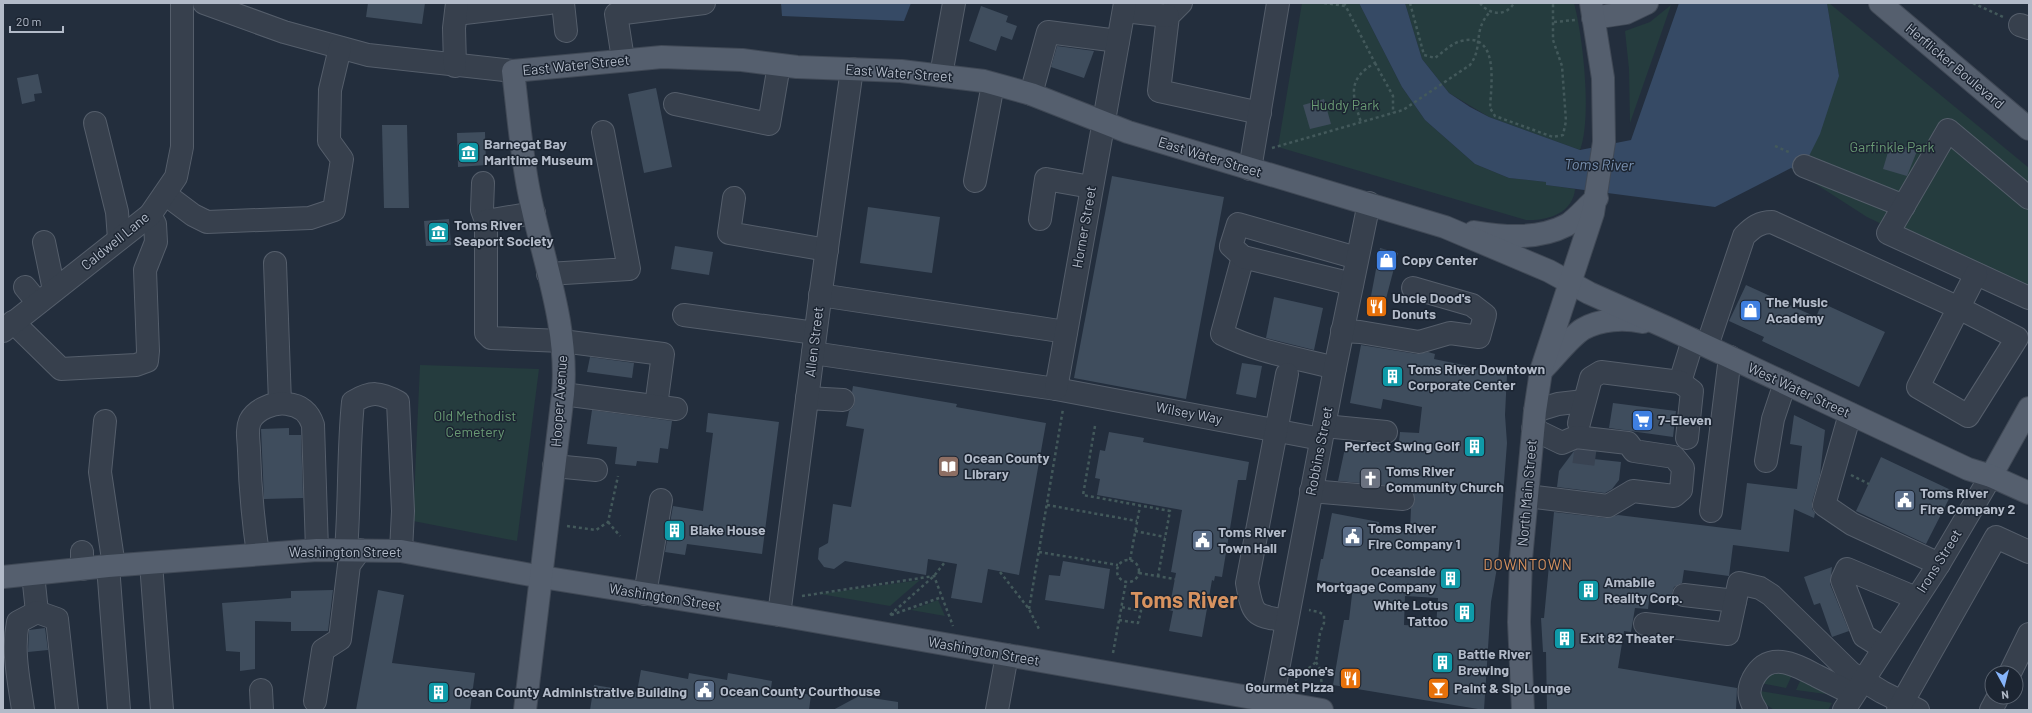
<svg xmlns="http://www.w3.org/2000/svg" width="2032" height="713" viewBox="0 0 2032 713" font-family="Barlow,sans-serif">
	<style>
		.green { fill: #253c3e }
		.water { fill: #364a65 }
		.building { fill: #3f4d5d; fill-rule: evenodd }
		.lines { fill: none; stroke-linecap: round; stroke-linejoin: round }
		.minor-tunnel { stroke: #394352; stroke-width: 22; stroke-dasharray: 22 11; stroke-linecap: butt }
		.minor-casing { stroke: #555e6b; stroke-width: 24 }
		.major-casing { stroke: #404956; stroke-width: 24 }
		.path { stroke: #43595b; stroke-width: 2.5; stroke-dasharray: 3 3; stroke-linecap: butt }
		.minor { stroke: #37404d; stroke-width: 22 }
		.major { stroke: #555f6e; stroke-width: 22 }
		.labels { text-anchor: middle; stroke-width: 3; stroke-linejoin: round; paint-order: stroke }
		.street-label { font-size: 14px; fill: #b3bbc9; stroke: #1c2532 }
		.park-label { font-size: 14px; fill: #699a74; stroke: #1c2532 }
		.poi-label { font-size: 14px; font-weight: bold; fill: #b3bbc9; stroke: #1c2532; text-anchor: start }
		.water-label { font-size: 15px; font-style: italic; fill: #7a92b2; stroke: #1c2532 }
		.neighbourhood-label { font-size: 15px; letter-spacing: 1px; fill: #d7925f; stroke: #1c2532 }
		.town-label { font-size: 22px; font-weight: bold; fill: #d7925f; stroke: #1c2532 }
	</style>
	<rect width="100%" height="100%" fill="#232e3d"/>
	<g class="green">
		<path d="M1302,3h57l43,84 23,33 50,44 34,14 37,4 1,3 28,4c-2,25 -29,32 -49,31l-248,-73z"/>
		<path d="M1405,3h169c9,34 18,115 6,147l-91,-33 -40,-24 -27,-34z"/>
		<polygon points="1827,3 1829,3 2029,168 2029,295 1867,217 1791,168 1839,76"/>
		<polygon points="1671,5 1630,123 1629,69 1625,31 1650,22"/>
		<polygon points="420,365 539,369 517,541 413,521"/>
		<polygon points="920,580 890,606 820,594"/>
		<polygon points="938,600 945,616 911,610"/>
		<polygon points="1776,669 1792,675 1786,688 1760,683"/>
		<polygon points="1801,679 1827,692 1826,694 1796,690"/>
		<polygon points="1760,691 1832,703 1828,710 1774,710 1760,700"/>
	</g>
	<g class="water">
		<polygon points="781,3 911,3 904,21 782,16"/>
		<polygon points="1359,3 1405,3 1422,59 1449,93 1470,107 1489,117 1580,150 1631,140 1679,3 1827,3 1839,76 1820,134 1801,172 1791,168 1715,207 1546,185 1546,182 1509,178 1475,164 1425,120 1402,87"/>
	</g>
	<g class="building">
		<polygon points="368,3 425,3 422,24 366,17"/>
		<polygon points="981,6 1008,16 1006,22 1017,26 1012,40 1001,36 996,51 969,41"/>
		<polygon points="1057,46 1094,51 1084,78 1051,67"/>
		<polygon points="38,74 42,93 34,94 35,101 22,104 17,78"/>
		<polygon points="656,88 672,167 644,173 628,94"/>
		<polygon points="1324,99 1331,124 1310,129 1303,105"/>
		<polygon points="382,125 407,125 409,208 384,208"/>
		<polygon points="485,132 486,165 458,167 457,133"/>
		<polygon points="1891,142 1917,151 1907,176 1883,169"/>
		<polygon points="1112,176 1224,197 1186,399 1074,378"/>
		<polygon points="868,207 940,217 932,273 860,263"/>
		<polygon points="449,219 451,245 426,246 424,221"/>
		<polygon points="675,246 713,252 709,275 671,269"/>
		<polygon points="1380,248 1398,253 1382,314 1368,312"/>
		<polygon points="1746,285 1816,317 1822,303 1885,332 1859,387 1762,341 1764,337 1729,321"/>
		<polygon points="1274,297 1323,308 1314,350 1266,338"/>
		<path d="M1361,345l56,9 11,-2 7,2 -1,5 73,15 -2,41 2,28 -9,119 -7,40 -7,108 -151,-25 11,-65h5l4,-34 -36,-6 4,-21h2l9,-46 47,9 -1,8 32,2 1,-24 4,-8 -3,-9 -8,-4 -66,-6 7,-33 53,3 2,-19 19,1 3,-26 -39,-8 -2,10 -31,-6zM1405,596l33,2 -2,29 -32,-2z"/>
		<polygon points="590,357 634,363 632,378 587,372"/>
		<polygon points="1242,363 1262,366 1256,398 1236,394"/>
		<polygon points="853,386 957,404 956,407 1046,423 1019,575 988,569 982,603 951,598 957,564 928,559 926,575 845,561 834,569 824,567 818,559 819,548 828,543 833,504 851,507 864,429 846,426 849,411 853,407 855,401 852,392"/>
		<polygon points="1613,403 1676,411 1673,437 1609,428"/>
		<polygon points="592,410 672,421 668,449 660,448 658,463 637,461 636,466 615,464 617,447 587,444"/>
		<polygon points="708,413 779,422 762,554 687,544 685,555 665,552 673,506 703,511 713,433 706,432"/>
		<polygon points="1794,415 1825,430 1820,475 1812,502 1812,509 1815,513 1814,518 1794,509 1789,552 1733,545 1729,576 1684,570 1682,583 1674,587 1672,593 1672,600 1676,605 1649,601 1648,609 1635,608 1631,632 1624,631 1618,668 1737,688 1736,710 1547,710 1546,652 1543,652 1541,618 1544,618 1554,512 1606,518 1618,515 1741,530 1747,483 1797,489 1802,446 1790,444"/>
		<polygon points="289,428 289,435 301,435 303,498 264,499 261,429"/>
		<polygon points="1109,432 1144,438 1143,442 1249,462 1246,480 1238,480 1222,577 1215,576 1214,581 1212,580 1202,637 1169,631 1173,611 1169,610 1176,573 1171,572 1182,510 1097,495 1100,479 1095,478 1100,450 1105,451"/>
		<polygon points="1578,450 1595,452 1594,459 1621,462 1619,480 1612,489 1605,493 1557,487 1559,471 1574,451"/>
		<polygon points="1881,457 1953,491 1926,544 1856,511"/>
		<polygon points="1063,561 1110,569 1104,609 1045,600 1049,575 1060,576"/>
		<polygon points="1832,567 1830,584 1849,631 1832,637 1820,603 1814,605 1804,577"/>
		<polygon points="333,590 328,631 291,631 291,622 255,621 255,669 240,671 240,652 226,651 222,603 291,598 291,591"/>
		<polygon points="378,590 404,595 392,663 475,673 470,710 356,710"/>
		<polygon points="45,628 48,650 28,652 29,630"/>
		<polygon points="641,670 688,679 689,673 727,680 728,673 772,681 771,688 811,695 809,710 590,710 594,685 637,692"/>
		<polygon points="859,696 898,702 898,710 833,710"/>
	</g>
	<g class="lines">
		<polyline class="minor-tunnel" points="1574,452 1596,455"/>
		<defs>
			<g id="minor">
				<polyline points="204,3 284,32 368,55 513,71"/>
				<polyline points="563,3 566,31"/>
				<polyline points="1181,3 1168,16 1159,91 1260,113"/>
				<polyline points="1124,11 1168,16"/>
				<polyline points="456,14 549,3"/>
				<polyline points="2020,25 2029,28"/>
				<polyline points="623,59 616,14 704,3"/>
				<polyline points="455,66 454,28 457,3"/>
				<polyline points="941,75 954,3"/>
				<polyline points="1031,94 1048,32 1118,41"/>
				<polyline points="675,104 769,124 779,65"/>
				<polyline points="95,123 117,212 119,239"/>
				<polyline points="1804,166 1904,206"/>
				<polyline points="1250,169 1278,3"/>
				<polyline points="975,181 993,84"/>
				<polyline points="483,183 482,210 486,221 486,333 491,338 562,341 663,354 656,406"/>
				<polyline points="165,194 193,215 207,222 310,218 334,210 342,159 329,141 330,90 340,48"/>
				<polyline points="734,198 729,233 827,250"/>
				<polyline points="2029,198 1948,130 1888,233 2029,298"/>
				<polyline points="1040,219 1046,179 1091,187"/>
				<polyline points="486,221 534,213"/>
				<polyline points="44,242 54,290"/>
				<path d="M1243,257l-21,77c35,18 75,24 113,34"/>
				<polyline points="275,263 280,403"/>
				<polyline points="548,274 629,269 603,132"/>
				<polyline points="1352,284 1243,257 1231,246 1238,224 1357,258"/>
				<polyline points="25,287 38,303"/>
				<polyline points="820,295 1066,332"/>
				<polyline points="684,315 815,333"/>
				<polyline points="13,322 61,369 136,365 147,361 148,351 145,270 156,242 155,224 150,215"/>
				<polyline points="3,331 150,215 176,177 182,147 182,3"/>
				<polyline points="1342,331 1360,332 1419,342 1450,333 1479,337 1485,315 1472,305 1413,288"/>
				<path d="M1707,346l37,-110c9,-9 16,-14 28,-14l187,86 58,30 -49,78 -50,-29 58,-113"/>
				<polyline points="813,353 1056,389 1321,439"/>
				<path d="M1287,374l-40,209c6,34 7,32 40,38"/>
				<polyline points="1680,382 1693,340"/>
				<polyline points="1056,389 1125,3"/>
				<polyline points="563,394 676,409"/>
				<polyline points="807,398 843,400"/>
				<polyline points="1535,411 1558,404 1584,401"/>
				<polyline points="1850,414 1824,505 1852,524 1939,564"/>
				<polyline points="105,421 100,472 114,566"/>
				<polyline points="1579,423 1591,378 1601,372 1680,382 1692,391 1687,438"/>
				<polyline points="1324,426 1386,432"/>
				<polyline points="1766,461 1773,419 1785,383"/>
				<polyline points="554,466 596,470"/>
				<polyline points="1311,491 1403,499"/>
				<polyline points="1527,496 1608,506 1633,491 1674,496 1681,490 1683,468 1674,457 1634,451 1628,443 1576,437 1562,443 1533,429"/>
				<polyline points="1711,511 1730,357"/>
				<path d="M346,550c4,-49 2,-99 7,-148 18,-11 27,-10 45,0l5,109 -2,40"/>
				<polyline points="82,552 82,569"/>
				<path d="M258,554c-5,-34 -8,-68 -9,-103 0,-9 -3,-21 1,-30 6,-12 24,-19 37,-17 13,1 22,8 26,21l4,125"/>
				<polyline points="151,563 162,710"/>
				<polyline points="108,566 119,710"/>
				<polyline points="33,574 37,612"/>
				<polyline points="645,594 661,500"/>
				<polyline points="1684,595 1735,601"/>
				<polyline points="779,615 821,291 852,69"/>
				<polyline points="1645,624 1728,634 1739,583 1760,588 1771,595 1851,673 1882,692 1918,710"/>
				<polyline points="1883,648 1864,636 1842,580 1847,569 1916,598"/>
				<polyline points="2010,673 2029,634"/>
				<polyline points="261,690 262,710"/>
				<polyline points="315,701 323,650 340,639 349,565 360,550"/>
				<polyline points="1272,701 1335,368 1369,203"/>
				<path d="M23,710c-4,-29 -11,-59 -5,-88l19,-10 20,7 10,91"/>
				<polyline points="997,710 1007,655"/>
				<path d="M1756,710c-7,-11 -9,-19 -3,-31 16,-30 43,-14 64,-3 12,6 24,12 36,18"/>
				<polyline points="1844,710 1939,564 1991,476"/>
				<polyline points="1898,710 1996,537 2029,552"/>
				<polyline points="1991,710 1998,697"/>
			</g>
			<g id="major">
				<polyline points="1880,3 2029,129"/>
				<polyline points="1593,18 1626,13 1647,3"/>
				<path d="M1474,232c31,5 64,8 93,-7 9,-5 21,-20 30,-27"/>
				<path d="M1544,368c11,-11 26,-31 39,-39 18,-10 41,-11 60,-7"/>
				<polyline points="1991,476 2029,408"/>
				<polyline points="3,577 108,566 317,550 401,551 542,577 779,615 1322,710"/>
				<path d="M525,710l38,-316c6,-69 -21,-136 -34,-202 -8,-40 -11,-81 -16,-121l149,-14 80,3 55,7 104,4 83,10 47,13 97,38 317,95 104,44 40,22 81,36 298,140 23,7 38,17"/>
				<polyline points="1523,710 1519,622 1521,559 1535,411 1541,371 1593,213 1604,142 1603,78 1591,3"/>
			</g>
		</defs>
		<use href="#minor" class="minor-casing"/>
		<use href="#major" class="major-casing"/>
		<g class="path">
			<polyline points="1324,3 1345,6"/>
			<path d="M1344,3l31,60c-28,16 -23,32 -14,59"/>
			<path d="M1410,3l14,52 11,3c7,-5 17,-15 26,-17 39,-10 30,45 29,67l5,8 58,21 10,-2 3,-14 -4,-55 -9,-26v-37"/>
			<path d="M1480,3c9,12 26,14 34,0"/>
			<polyline points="1973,3 2003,17"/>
			<polyline points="1554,22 1575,20"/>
			<polyline points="1375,63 1393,96 1393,113"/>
			<polyline points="1775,146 1791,153"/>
			<path d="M1272,148l131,-38 67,-45c14,-19 2,-34 20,-53"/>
			<polyline points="1095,426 1083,495 1170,511 1158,576"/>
			<polyline points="1851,475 1869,484"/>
			<polyline points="1047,505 1137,521"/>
			<polyline points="608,522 620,536"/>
			<polyline points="567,526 596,530 608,522 618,476"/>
			<polyline points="1135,531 1165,537"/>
			<polyline points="1039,552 1118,565"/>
			<circle cx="1128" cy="571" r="11"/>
			<polyline points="1130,560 1140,506"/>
			<polyline points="1000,572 1029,609 1039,629"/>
			<polyline points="1139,573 1175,579"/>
			<polyline points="802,596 934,576 953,626"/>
			<polyline points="1029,609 1063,409"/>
			<polyline points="890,615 934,576 945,562"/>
			<polyline points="891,615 942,597"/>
			<polyline points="1119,620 1138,623 1141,611 1121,607"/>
			<polyline points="1113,653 1126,582"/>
			<polyline points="1316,662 1320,669 1322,686"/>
			<polyline points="1295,680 1316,662 1320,633 1324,623 1324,615 1319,612 1309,610"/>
		</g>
		<use href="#minor" class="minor"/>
		<use href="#major" class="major"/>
	</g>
	<defs>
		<symbol id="museum-square" viewBox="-11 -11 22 22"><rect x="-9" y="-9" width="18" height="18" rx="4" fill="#0f9aa8" stroke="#1c2532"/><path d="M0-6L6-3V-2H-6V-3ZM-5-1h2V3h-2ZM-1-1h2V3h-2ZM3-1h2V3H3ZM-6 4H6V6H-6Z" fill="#fff"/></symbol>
		<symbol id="shop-square" viewBox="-11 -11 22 22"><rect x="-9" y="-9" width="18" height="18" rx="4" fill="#3f7fe0" stroke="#1c2532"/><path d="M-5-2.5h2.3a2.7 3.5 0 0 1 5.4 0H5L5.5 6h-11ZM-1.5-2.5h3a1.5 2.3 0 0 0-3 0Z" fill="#fff"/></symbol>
		<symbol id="restaurant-square" viewBox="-11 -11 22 22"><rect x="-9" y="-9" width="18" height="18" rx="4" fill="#e8710a" stroke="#1c2532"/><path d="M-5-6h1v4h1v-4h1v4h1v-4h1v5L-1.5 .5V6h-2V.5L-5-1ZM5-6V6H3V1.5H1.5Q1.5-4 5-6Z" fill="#fff"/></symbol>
		<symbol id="building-square" viewBox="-11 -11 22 22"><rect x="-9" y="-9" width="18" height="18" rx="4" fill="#0f9aa8" stroke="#1c2532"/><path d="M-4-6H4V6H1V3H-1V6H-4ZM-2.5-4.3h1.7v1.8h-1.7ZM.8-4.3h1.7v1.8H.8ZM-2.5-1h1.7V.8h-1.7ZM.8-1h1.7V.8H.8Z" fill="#fff"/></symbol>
		<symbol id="supermarket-square" viewBox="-11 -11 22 22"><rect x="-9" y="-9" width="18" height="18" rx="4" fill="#3f7fe0" stroke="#1c2532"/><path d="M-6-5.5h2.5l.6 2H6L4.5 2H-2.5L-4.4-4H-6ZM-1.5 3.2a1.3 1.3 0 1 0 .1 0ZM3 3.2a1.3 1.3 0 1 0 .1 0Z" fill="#fff"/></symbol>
		<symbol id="library-square" viewBox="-11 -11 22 22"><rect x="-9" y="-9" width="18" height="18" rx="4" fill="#8d6e63" stroke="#1c2532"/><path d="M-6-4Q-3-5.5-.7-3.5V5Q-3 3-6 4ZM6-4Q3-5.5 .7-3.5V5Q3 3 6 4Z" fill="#fff"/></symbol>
		<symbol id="church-square" viewBox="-11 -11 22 22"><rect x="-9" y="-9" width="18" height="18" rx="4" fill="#6b7280" stroke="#1c2532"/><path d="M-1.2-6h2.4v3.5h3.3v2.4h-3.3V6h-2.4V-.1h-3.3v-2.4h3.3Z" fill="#fff"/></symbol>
		<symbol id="civic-square" viewBox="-11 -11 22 22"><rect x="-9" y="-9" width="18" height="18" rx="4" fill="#5c6f8a" stroke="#1c2532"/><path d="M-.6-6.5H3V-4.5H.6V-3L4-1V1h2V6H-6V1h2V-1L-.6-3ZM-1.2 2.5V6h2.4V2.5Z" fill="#fff"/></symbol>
		<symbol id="bar-square" viewBox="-11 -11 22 22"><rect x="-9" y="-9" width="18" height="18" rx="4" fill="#e8710a" stroke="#1c2532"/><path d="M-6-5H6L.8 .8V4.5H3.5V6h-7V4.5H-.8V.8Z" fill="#fff"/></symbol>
	</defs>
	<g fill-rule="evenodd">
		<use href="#museum-square" x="456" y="140" width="25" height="25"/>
		<use href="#museum-square" x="426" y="220" width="25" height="25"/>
		<use href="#shop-square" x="1374" y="248" width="25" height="25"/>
		<use href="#restaurant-square" x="1364" y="294" width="25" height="25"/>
		<use href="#shop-square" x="1738" y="298" width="25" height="25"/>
		<use href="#building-square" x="1380" y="364" width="25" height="25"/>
		<use href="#supermarket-square" x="1630" y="408" width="25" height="25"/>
		<use href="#building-square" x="1462" y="434" width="25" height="25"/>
		<use href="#library-square" x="936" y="454" width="25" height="25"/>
		<use href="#church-square" x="1358" y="466" width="25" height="25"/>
		<use href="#civic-square" x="1892" y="488" width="25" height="25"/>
		<use href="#building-square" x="662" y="518" width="25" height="25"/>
		<use href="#civic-square" x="1340" y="524" width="25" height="25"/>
		<use href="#civic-square" x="1190" y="528" width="25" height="25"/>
		<use href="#building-square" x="1438" y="566" width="25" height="25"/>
		<use href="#building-square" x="1576" y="578" width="25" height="25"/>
		<use href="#building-square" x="1452" y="600" width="25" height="25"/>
		<use href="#building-square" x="1552" y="626" width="25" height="25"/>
		<use href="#building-square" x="1430" y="650" width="25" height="25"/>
		<use href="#restaurant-square" x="1338" y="666" width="25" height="25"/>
		<use href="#bar-square" x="1426" y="676" width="25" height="25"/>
		<use href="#civic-square" x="692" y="678" width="25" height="25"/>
		<use href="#building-square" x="426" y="680" width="25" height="25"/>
	</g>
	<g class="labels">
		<g class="street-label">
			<text transform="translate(576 65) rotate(-6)" y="5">East Water Street</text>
			<text transform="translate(1955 66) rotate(40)" y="5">Herflicker Boulevard</text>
			<text transform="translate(899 73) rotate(4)" y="5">East Water Street</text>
			<text transform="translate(1210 157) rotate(17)" y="5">East Water Street</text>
			<text transform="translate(1084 227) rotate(-80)" y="5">Horner Street</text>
			<text transform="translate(115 241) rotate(-39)" y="5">Caldwell Lane</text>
			<text transform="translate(814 342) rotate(-83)" y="5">Allen Street</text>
			<text transform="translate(1799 390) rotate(25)" y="5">West Water Street</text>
			<text transform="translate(559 401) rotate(-86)" y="5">Hooper Avenue</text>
			<text transform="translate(1189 413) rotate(11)" y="5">Wilsey Way</text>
			<text transform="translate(1319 451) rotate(-79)" y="5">Robbins Street</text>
			<text transform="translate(1527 493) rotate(-85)" y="5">North Main Street</text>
			<text x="345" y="557">Washington Street</text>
			<text transform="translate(1939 561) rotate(-58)" y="5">Irons Street</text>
			<text transform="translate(665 597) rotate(9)" y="5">Washington Street</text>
			<text transform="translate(984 651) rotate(10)" y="5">Washington Street</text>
		</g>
		<g class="park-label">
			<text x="1345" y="110">Huddy Park</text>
			<text x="1892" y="152">Garfinkle Park</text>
			<text x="475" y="421">Old Methodist<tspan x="475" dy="16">Cemetery</tspan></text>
		</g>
		<g class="poi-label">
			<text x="484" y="149">Barnegat Bay<tspan x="484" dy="16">Maritime Museum</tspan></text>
			<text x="454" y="230">Toms River<tspan x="454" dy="16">Seaport Society</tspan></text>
			<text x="1402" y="265">Copy Center</text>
			<text x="1392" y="303">Uncle Dood's<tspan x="1392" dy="16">Donuts</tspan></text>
			<text x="1766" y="307">The Music<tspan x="1766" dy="16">Academy</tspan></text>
			<text x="1408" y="374">Toms River Downtown<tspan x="1408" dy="16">Corporate Center</tspan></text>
			<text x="1658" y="425">7-Eleven</text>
			<text x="1460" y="451" text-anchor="end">Perfect Swing Golf</text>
			<text x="964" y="463">Ocean County<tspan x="964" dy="16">Library</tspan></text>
			<text x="1386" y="476">Toms River<tspan x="1386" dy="16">Community Church</tspan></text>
			<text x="1920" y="498">Toms River<tspan x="1920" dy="16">Fire Company 2</tspan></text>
			<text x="1368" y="533">Toms River<tspan x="1368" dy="16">Fire Company 1</tspan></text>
			<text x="690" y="535">Blake House</text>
			<text x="1218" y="537">Toms River<tspan x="1218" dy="16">Town Hall</tspan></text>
			<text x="1436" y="576" text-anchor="end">Oceanside<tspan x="1436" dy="16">Mortgage Company</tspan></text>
			<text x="1604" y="587">Amabile<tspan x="1604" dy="16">Reality Corp.</tspan></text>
			<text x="1448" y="610" text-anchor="end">White Lotus<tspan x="1448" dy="16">Tattoo</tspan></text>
			<text x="1580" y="643">Exit 82 Theater</text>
			<text x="1458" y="659">Battle River<tspan x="1458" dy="16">Brewing</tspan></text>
			<text x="1334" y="676" text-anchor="end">Capone's<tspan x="1334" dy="16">Gourmet Pizza</tspan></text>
			<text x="1454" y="693">Paint &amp; Sip Lounge</text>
			<text x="720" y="696">Ocean County Courthouse</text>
			<text x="454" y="697">Ocean County Administrative Building</text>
		</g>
		<g class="water-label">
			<text transform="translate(1599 165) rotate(1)" y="5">Toms River</text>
		</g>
		<g class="neighbourhood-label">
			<text x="1528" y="570">DOWNTOWN</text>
		</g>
		<g class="town-label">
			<text x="1184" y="608">Toms River</text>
		</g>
	</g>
	<rect width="2032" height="713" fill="none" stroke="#b3bbc9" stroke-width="8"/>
	<g transform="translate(2004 685) rotate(173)"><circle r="19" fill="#1c2532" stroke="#58616e"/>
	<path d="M0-3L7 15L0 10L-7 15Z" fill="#86b4fa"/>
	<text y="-6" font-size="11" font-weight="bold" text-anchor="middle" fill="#b3bbc9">N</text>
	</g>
	<path d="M10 26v6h53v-6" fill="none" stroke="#b3bbc9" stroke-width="2"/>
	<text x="16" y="26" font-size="12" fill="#b3bbc9" stroke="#1c2532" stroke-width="3" paint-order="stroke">20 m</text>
</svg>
